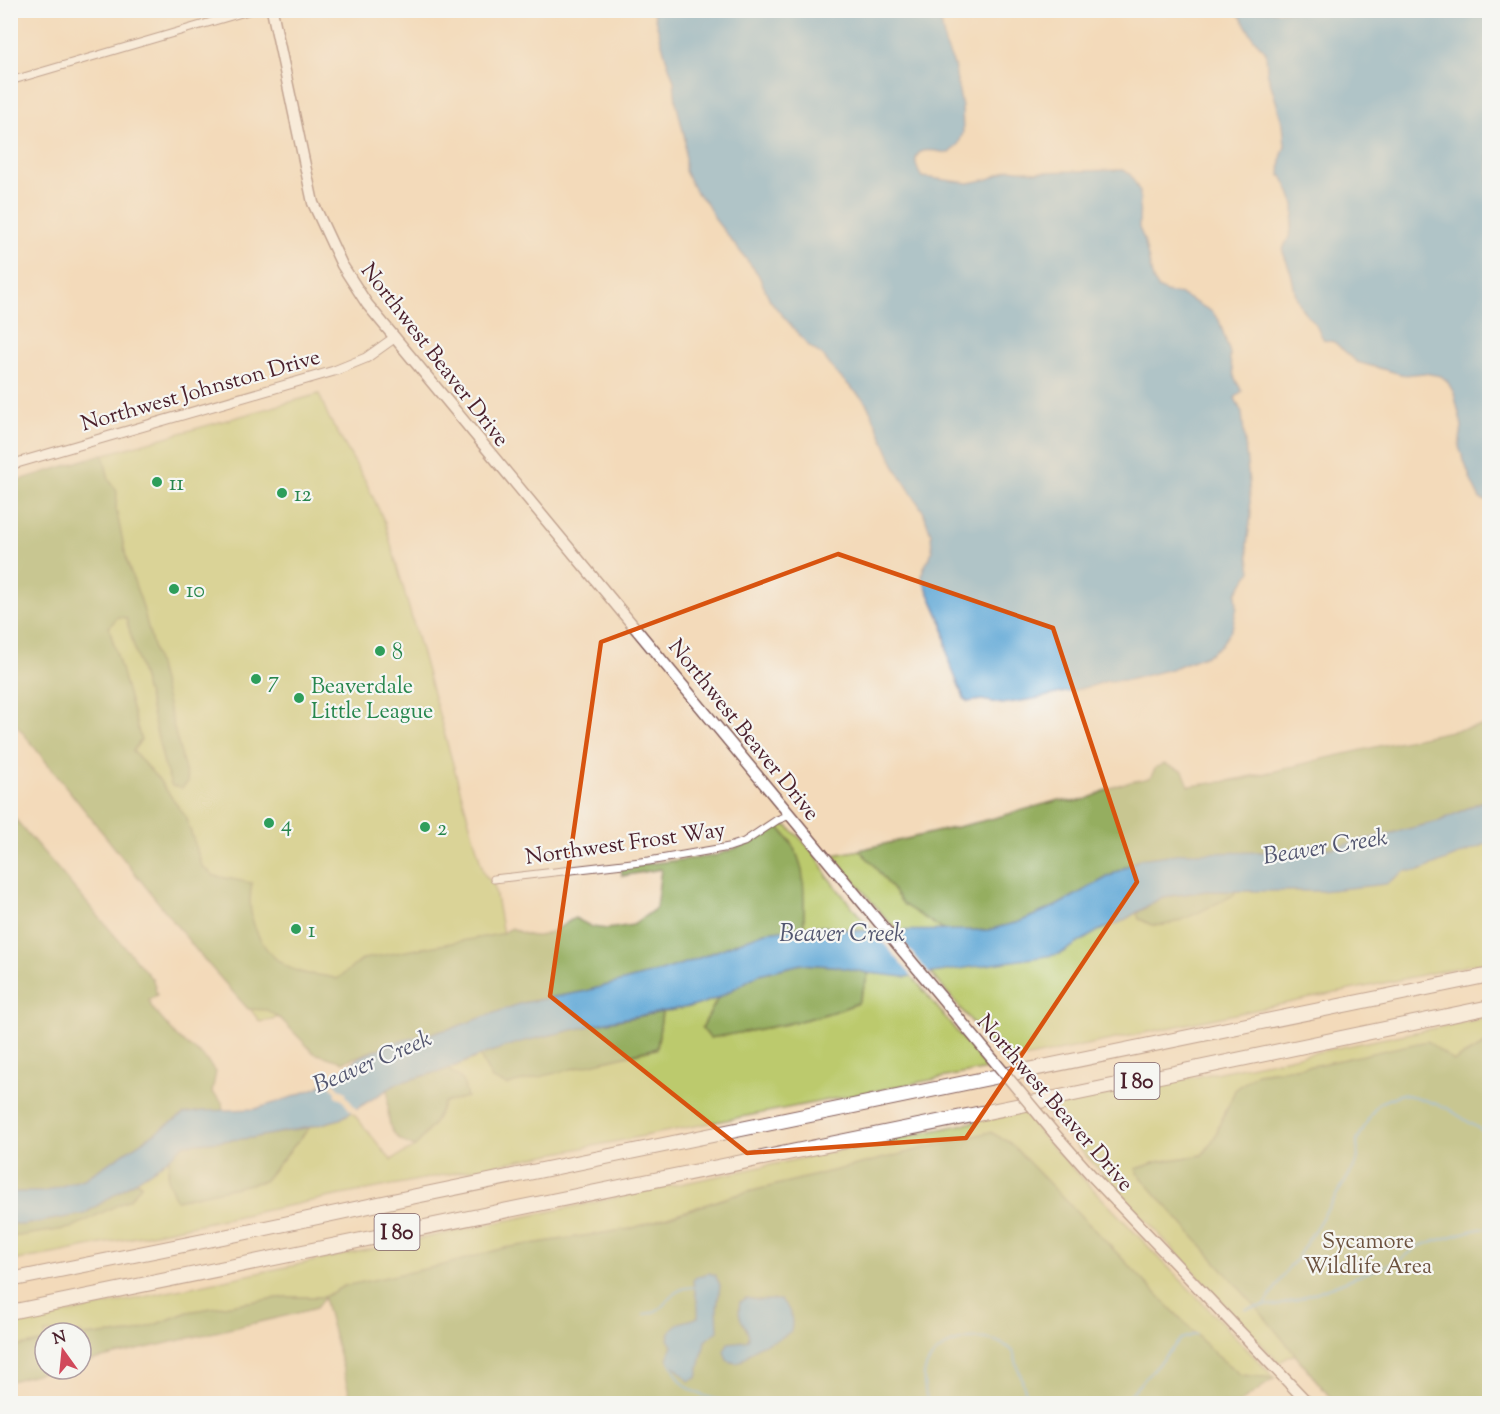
<svg xmlns="http://www.w3.org/2000/svg" width="1500" height="1414" viewBox="0 0 1500 1414" font-family="'Sorts Mill Goudy',serif">
	<style>
		.green { fill: #bcca6d; stroke: #83744c; stroke-width: 1.5 }
		.forest { fill: #95ae60; stroke: #706646; stroke-width: 1.5 }
		.water { fill: #61a8d7; stroke: #566481; stroke-width: 1.5 }
		.pier { fill: #f3daba }
		.lines { fill: none; stroke-linecap: round; stroke-linejoin: round }
		.stream { stroke: #61a8d7; stroke-width: 2 }
		.minor-casing { stroke: #85605d; stroke-width: 9 }
		.tertiary-casing { stroke: #85605d; stroke-width: 11 }
		.secondary-casing { stroke: #85605d; stroke-width: 13 }
		.motorway-casing { stroke: #85605d; stroke-width: 16 }
		.minor { stroke: #fff; stroke-width: 7 }
		.tertiary { stroke: #fff; stroke-width: 9 }
		.secondary { stroke: #fff; stroke-width: 10 }
		.motorway { stroke: #fff; stroke-width: 14 }
		.secondary-bridge-casing { stroke: #85605d; stroke-width: 13; stroke-linecap: butt }
		.secondary-bridge { stroke: #fff; stroke-width: 10 }
		.marked { fill: none; stroke: #d8530f; stroke-width: 4.5; stroke-linejoin: round }
		.leisure-dot { fill: #2e9e5b; stroke: #f6f6f2; stroke-width: 2 }
		.labels { text-anchor: middle; stroke-width: 4.5; stroke-linejoin: round; paint-order: stroke }
		.shield { fill: #f6f6f2; stroke: #7e6067; stroke-width: 1.5 }
		.shield-label { font-size: 21px; font-weight: bold; fill: #4a1f2b }
		.street-label { font-size: 22px; fill: #4a1f2b; stroke: #f6f6f2 }
		.leisure-label { font-size: 22px; fill: #27864d; stroke: #f6f6f2; text-anchor: start }
		.park-label { font-size: 22px; fill: #6c523f; stroke: #f6f6f2 }
		.water-label { font-size: 24px; font-style: italic; fill: #535670; stroke: #f6f6f2 }
	</style>
	<rect width="100%" height="100%" fill="#f6f6f2"/>
	<filter id="ink" filterUnits="userSpaceOnUse"><feTurbulence type="fractalNoise" baseFrequency=".0167" numOctaves="2"/><feDisplacementMap in="SourceGraphic" scale="12" xChannelSelector="R" yChannelSelector="G"/><feConvolveMatrix kernelMatrix="1 2 1 2 8 2 1 2 1" color-interpolation-filters="sRGB"/></filter>
	<filter id="wash" filterUnits="userSpaceOnUse"><feTurbulence type="fractalNoise" baseFrequency=".008" numOctaves="4" result="noise"/><feDisplacementMap in="SourceGraphic" scale="24" xChannelSelector="R" yChannelSelector="G"/><feGaussianBlur stdDeviation="1.35" result="paint"/><feColorMatrix in="noise" values="0 0 0 0 0 0 0 0 0 0 0 0 0 0 0 0 0 1.4 0 .05"/><feComposite in="paint" operator="in"/></filter>
	<g filter="url(#wash)">
		<rect width="100%" height="100%" fill="#f3daba"/>
		<g class="green">
			<polygon points="319,394 329,418 366,482 385,523 484,874 494,885 508,962 260,1022 11,699 91,458"/>
			<polygon points="1489,726 1489,961 1005,1062 833,855 1128,802"/>
			<path d="M778,826h9c13,11 36,34 40,50l45,55 -54,-5 -14,2 -1,-46 -12,-41z"/>
			<path d="M869,973l43,3 75,93 -661,129 -268,55 -47,8v-24l60,-9 70,-44 -5,-3 33,-24 -1,24 9,19 87,-19 46,-54 30,-8 12,-7 39,48 24,-13 19,-24 10,-20 19,-22 -15,-12 32,-13 12,23 98,-15 67,-15 5,-37 33,-6 23,-8 -16,30 8,10c50,-9 100,-16 148,-35z"/>
			<polygon points="1489,1017 1489,1042 1454,1061 1317,1065 1257,1073 1224,1112 1214,1139 1202,1155 1157,1162 1137,1169 1489,1403 1335,1403 1295,1355 1288,1356 1279,1363 1062,1130 1043,1108"/>
			<polygon points="1022,1112 1043,1137 1275,1378 1241,1375 1215,1354 1010,1143 990,1132 732,1196 630,1229 505,1248 564,1315 344,1286 324,1297 286,1297 242,1303 188,1312 133,1333 81,1336 81,1333 45,1333 45,1341 11,1348 11,1325"/>
		</g>
		<g class="forest">
			<path d="M103,454l6,26 8,11 -1,18 11,52 15,43 46,178 -6,6 -10,-2 -7,-18 -15,-64 -24,-86 -8,-1 -9,10 32,113 -8,11 26,29 27,37 16,49 13,10 37,7c-8,38 11,77 48,89 12,4 25,2 37,7l26,-20 137,-25 12,-6c28,17 38,4 63,-10l17,9 15,2 26,-4 23,-17 5,-39 -39,7 -1,-9 93,-11 39,-14 25,-16c32,36 25,58 26,102l-39,4 -76,30 -28,9 -79,21 -60,11 -69,25 -60,15 -50,19 -29,-9 -32,-33 -15,-10 -19,-1 -47,-53 -190,-238 -1,-235z"/>
			<path d="M1489,725v73l-49,23 -108,27 -192,11 -84,47 -37,16 -31,8 -43,1 -41,-26 -32,-42 -13,-13 128,-30 72,-20c28,7 39,-10 63,-16 9,-3 19,-4 28,-6l6,-11 8,-3 19,7 6,15 56,-7 69,-18 83,-19 54,-11z"/>
			<polygon points="10,813 153,980 157,995 149,1000 152,1008 178,1038 203,1056 216,1072 212,1092 222,1102 223,1111 203,1111 184,1114 86,1178 44,1192 11,1192"/>
			<path d="M1206,891h29l-1,4c-21,9 -59,34 -82,30 -4,-1 -9,-5 -13,-6l-2,-6 25,-16z"/>
			<path d="M801,964l33,2 35,7 -11,30c-48,19 -98,26 -148,35l-8,-10 16,-30 41,-24z"/>
			<path d="M662,1012l-5,36 -150,37 -15,-6 -12,-23c56,-24 122,-32 182,-44z"/>
			<polygon points="1427,1041 1454,1061 1489,1042 1489,1403 1335,1403 1262,1314 1140,1176 1136,1169 1157,1162 1202,1155 1214,1139 1235,1090 1257,1073 1317,1065"/>
			<path d="M448,1069l15,12 4,16 -23,6 -10,20 -19,24c-32,-11 -26,-29 -27,-58l10,-6z"/>
			<polygon points="310,1127 264,1181 176,1200 168,1181 169,1157 185,1144 251,1138"/>
			<polygon points="990,1132 1010,1143 1215,1354 1241,1375 1275,1378 1238,1404 352,1403 324,1298 316,1308 294,1314 81,1363 81,1336 133,1333 188,1312 242,1303 286,1297 324,1297 344,1286 444,1265 504,1248 630,1229 732,1196"/>
			<polygon points="136,1181 141,1185 130,1199 71,1228 11,1237 11,1223 22,1225 84,1214"/>
			<polygon points="45,1341 45,1369 54,1369 11,1381 11,1348"/>
		</g>
		<g class="water">
			<path d="M653,11h286l6,33 9,21 8,42 1,26 -5,12 -9,8c-12,-1 -35,-9 -33,10 1,6 3,10 6,14l47,6 20,-4 21,-10 27,3 86,-2 7,4 10,18 -1,36 5,11 9,41 5,8 8,4 16,3 29,16 8,9 11,33v7l5,19 7,12 -7,7 7,15 7,70 2,32 -4,30 4,26 -15,22 1,14 -5,22 -11,16 -12,9 -38,15 -43,11 -21,1 -15,5 -58,13 -32,5 -20,-4 -14,2 -4,-4 -15,-36 -6,-37 -21,-47 1,-9 7,-12 2,-7 -1,-16 -8,-23 -27,-42 -26,-59 -6,-10 -28,-27 -13,-17 -14,-10 -32,-37 -7,-9 -12,-26 -41,-52 -12,-21 -10,-10 -10,-20v-32l-9,-37 -2,-21 -8,-23z"/>
			<path d="M1237,11h252v491l-9,-3 -8,-16 -13,-36 3,-21 -8,-33 -7,-12 -6,-5 -17,-3 -20,2 -47,-13 -23,-20 -10,-2 -9,-16 -13,-15 -6,-13 -5,-23 -8,-21c0,-7 5,-11 7,-18 7,-26 6,-32 -8,-58h-2l1,-18 4,-12 -2,-22 -16,-52 -1,-20 -12,-13z"/>
			<polygon points="1489,798 1489,843 1419,871 1405,871 1386,884 1321,891 1206,891 1162,897 1121,922 1098,931 1060,954 905,977 869,973 834,966 801,964 759,974 718,998 695,1006 615,1020 521,1042 484,1054 448,1069 398,1083 340,1119 310,1127 251,1138 185,1144 159,1166 84,1214 22,1225 11,1223 11,1192 44,1192 86,1178 184,1114 203,1111 255,1109 284,1100 318,1087 360,1057 393,1043 453,1028 522,1003 582,992 661,971 689,962 765,932 818,926 856,931 988,930 1019,922 1056,906 1140,859 1183,853 1278,852 1332,848 1440,821"/>
			<path d="M709,1273l6,2 5,10 -3,23 1,23 -13,10 -8,37 -8,3 -22,-22 5,-13 -4,-7c5,-20 17,-15 30,-22 2,-13 -4,-24 -5,-37l5,-4z"/>
			<path d="M746,1298l11,2h23c10,7 14,19 11,31 -12,10 -18,9 -31,15 -13,5 -17,24 -33,14l-3,-9 4,-8 18,-2 3,-3c-2,-16 -13,-15 -9,-36z"/>
		</g>
		<g class="pier">
			<polygon points="871,928 892,928 932,977 914,979"/>
			<polygon points="329,1076 340,1089 346,1092 346,1096 358,1111 353,1114 342,1100 336,1096 336,1092 325,1079"/>
		</g>
		<g class="lines">
			<g class="stream">
				<polyline points="1267,1305 1266,1303 1289,1267 1295,1261 1354,1167 1358,1157 1357,1141 1370,1116 1379,1103 1401,1094 1416,1097 1447,1108 1490,1136"/>
				<polyline points="1246,1309 1267,1305 1276,1306 1299,1299 1400,1260 1419,1246 1470,1231 1490,1227"/>
				<path d="M644,1314c26,-2 21,-26 50,-27"/>
				<path d="M670,1360c3,7 7,17 12,22 14,15 39,19 59,22"/>
				<path d="M928,1404c-2,-9 -5,-20 -4,-29 5,-30 42,-40 68,-35 7,1 15,7 21,11l13,42 16,11"/>
				<polyline points="1117,1404 1127,1398 1181,1339 1196,1334"/>
			</g>
		</g>
	</g>
	<g filter="url(#ink)">
		<g class="lines">
			<defs>
				<g id="minor">
					<polyline points="10,81 252,10"/>
					<polyline points="494,879 649,861 729,847 744,842 777,820 790,815"/>
				</g>
				<polyline id="tertiary" points="10,465 334,371 366,358 394,338"/>
				<g id="secondary">
					<polyline points="272,10 313,203 342,265 367,304 838,873"/>
					<polyline points="1054,1133 1092,1176 1309,1404"/>
				</g>
				<g id="motorway">
					<polyline points="10,1280 233,1235 416,1196 1490,975"/>
					<polyline points="10,1312 1031,1103 1490,1007"/>
				</g>
			</defs>
			<use href="#minor" class="minor-casing"/>
			<use href="#tertiary" class="tertiary-casing"/>
			<use href="#secondary" class="secondary-casing"/>
			<use href="#motorway" class="motorway-casing"/>
			<use href="#minor" class="minor"/>
			<use href="#tertiary" class="tertiary"/>
			<use href="#secondary" class="secondary"/>
			<use href="#motorway" class="motorway"/>
			<defs>
				<polyline id="secondary-bridge" points="838,873 1054,1133"/>
			</defs>
			<use href="#secondary-bridge" class="secondary-bridge-casing"/>
			<use href="#secondary-bridge" class="secondary-bridge"/>
		</g>
	</g>
	<path d="M0 0H1500V1414H0ZM838,554l215,74 84,254 -171,256 -219,15 -197,-157 51,-354z" fill="#f3daba" fill-opacity=".55" fill-rule="evenodd"/>
	<path class="marked" d="M838,554l215,74 84,254 -171,256 -219,15 -197,-157 51,-354z"/>
	<g class="leisure-dot">
		<circle cx="157" cy="482" r="6"/>
		<circle cx="282" cy="493" r="6"/>
		<circle cx="174" cy="589" r="6"/>
		<circle cx="380" cy="651" r="6"/>
		<circle cx="256" cy="679" r="6"/>
		<circle cx="299" cy="698" r="6"/>
		<circle cx="269" cy="823" r="6"/>
		<circle cx="425" cy="827" r="6"/>
		<circle cx="296" cy="929" r="6"/>
	</g>
	<g class="labels">
		<g class="shield">
			<rect x="1114.5" y="1063" width="45" height="36" rx="4.5"/>
			<rect x="374.5" y="1214" width="45" height="36" rx="4.5"/>
		</g>
		<g class="shield-label">
			<text x="1137" y="1088">I 80</text>
			<text x="397" y="1239">I 80</text>
		</g>
		<g class="street-label">
			<text transform="translate(436 354) rotate(52)" y="8">Northwest Beaver Drive</text>
			<text transform="translate(200 389) rotate(-16)" y="8">Northwest Johnston Drive</text>
			<text transform="translate(745 729) rotate(51)" y="8">Northwest Beaver Drive</text>
			<text transform="translate(625 842) rotate(-8)" y="8">Northwest Frost Way</text>
			<text transform="translate(1056 1102) rotate(49)" y="8">Northwest Beaver Drive</text>
		</g>
		<g class="leisure-label">
			<text x="169" y="490">11</text>
			<text x="294" y="501">12</text>
			<text x="186" y="597">10</text>
			<text x="392" y="659">8</text>
			<text x="268" y="687">7</text>
			<text x="311" y="693">Beaverdale<tspan x="311" dy="25">Little League</tspan></text>
			<text x="281" y="831">4</text>
			<text x="437" y="835">2</text>
			<text x="308" y="937">1</text>
		</g>
		<g class="park-label">
			<text x="1368" y="1248">Sycamore<tspan x="1368" dy="25">Wildlife Area</tspan></text>
		</g>
		<g class="water-label">
			<text transform="translate(1325 846) rotate(-9)" y="8">Beaver Creek</text>
			<text x="842" y="941">Beaver Creek</text>
			<text transform="translate(372 1061) rotate(-23)" y="8">Beaver Creek</text>
		</g>
	</g>
	<rect width="1500" height="1414" fill="none" stroke="#f6f6f2" stroke-width="36"/>
	<g transform="translate(63 1351) rotate(345)"><circle r="28" fill="#f6f6f2" stroke="#b1a0a2" stroke-width="1.5"/>
	<path d="M0-4.5L10 22L0 15L-10 22Z" fill="#d1495b"/>
	<text y="-9" font-size="16" font-weight="bold" text-anchor="middle" fill="#4a1f2b">N</text>
	</g>
</svg>
